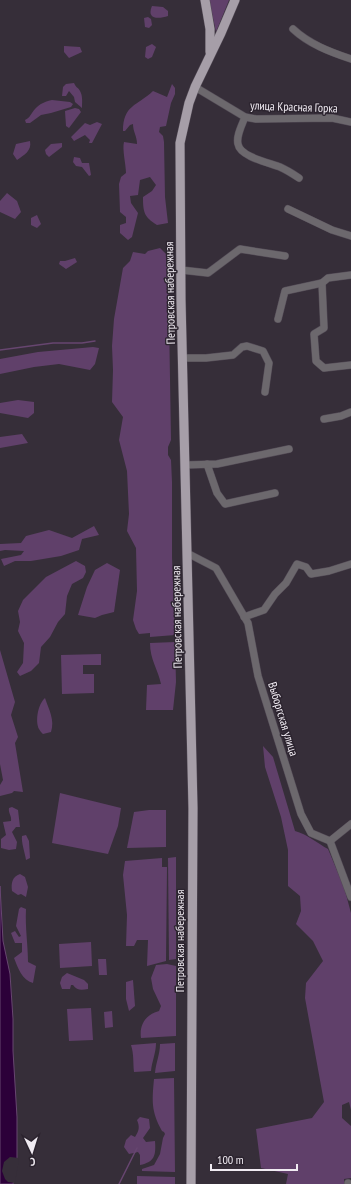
<svg xmlns="http://www.w3.org/2000/svg" width="351" height="1184" viewBox="0 0 351 1184" font-family="'PT Sans Narrow',sans-serif">
	<style>
		.green { fill: #60406a }
		.water { fill: #2c0039; stroke: #674670 }
		.pier { fill: #362e39 }
		.lines { fill: none; stroke-linecap: round; stroke-linejoin: round }
		.stream { stroke: #674670; stroke-width: 1.5 }
		.minor-casing { stroke: #544c57; stroke-width: 8 }
		.major-casing { stroke: #544c57; stroke-width: 10 }
		.minor { stroke: #6c686d; stroke-width: 7 }
		.major { stroke: #a69ea8; stroke-width: 9 }
		.labels { text-anchor: middle; stroke-width: 3; stroke-linejoin: round; paint-order: stroke }
		.street-label { font-size: 12px; fill: #f0ebf2; stroke: #2c242f }
	</style>
	<rect width="100%" height="100%" fill="#362e39"/>
	<g class="green">
		<polygon points="209,0 229,0 216,32"/>
		<path d="M152,6l11,1 5,4v5c-9,3 -22,4 -16,-10z"/>
		<polygon points="148,17 151,19 152,25 149,28 145,27 144,18"/>
		<polygon points="152,44 156,47 152,57 148,59 145,57 146,47"/>
		<polygon points="64,46 80,47 82,52 69,58 64,52"/>
		<path d="M74,83c2,5 4,4 6,8 3,5 2,12 2,17l-7,-6 -1,-5 -5,-6 -3,5h-4l1,-9 3,-3z"/>
		<path d="M172,84l3,4v6l-4,9 -5,23 -6,1 -1,5 4,4 1,6 1,55 3,26 -11,2c-13,-8 -14,-13 -14,-28l9,-6 4,-6 -6,-8 -10,3 -2,15 -8,1 1,7 7,10 -6,24 -4,3 -8,-7v-8l6,-2v-6l-6,-5 -1,-28 2,-7 5,-4c0,-8 -4,-24 -2,-31l13,2c0,-8 -4,-12 -4,-20l-3,1 -5,6h-2c0,-26 14,-25 30,-40l14,6z"/>
		<path d="M52,100l18,2 3,2 -2,3 -20,6 -10,2 -11,8h-4l-1,-3c4,-2 5,-4 7,-7 5,-8 11,-11 20,-13z"/>
		<polygon points="75,108 79,109 81,112 69,128 66,126 65,111"/>
		<polygon points="97,122 102,124 92,143 89,143 90,140 85,135 74,141 71,137 85,123 90,125"/>
		<path d="M30,141c2,10 -6,14 -13,19l-4,-6 3,-10z"/>
		<polygon points="62,143 62,147 49,157 46,154 45,150 51,144"/>
		<polygon points="74,157 80,158 82,163 89,163 91,175 89,176 82,167 76,166 73,162"/>
		<polygon points="7,193 17,201 21,212 15,219 0,212 0,201"/>
		<polygon points="37,215 41,224 37,228 31,225 31,218"/>
		<polygon points="160,248 168,256 171,440 168,447 168,455 171,460 172,482 172,557 175,635 150,637 150,633 139,634 136,629 133,620 137,591 136,548 127,531 129,514 127,471 119,440 123,417 112,402 113,370 112,346 114,319 123,268 130,261 133,252 145,254 148,251"/>
		<polygon points="75,258 77,262 66,269 59,264 60,261 65,261"/>
		<polygon points="93,347 99,348 95,364 90,370 59,364 34,367 0,374 0,359 38,352"/>
		<polygon points="18,400 34,402 34,413 28,418 0,413 0,403"/>
		<polygon points="22,434 28,443 0,448 0,437"/>
		<polygon points="94,526 99,535 82,539 79,550 61,556 31,561 15,561 4,566 1,559 21,555 24,551 5,550 0,551 0,544 21,543 26,536 49,530 72,538"/>
		<polygon points="76,561 85,566 86,572 83,578 72,584 67,596 65,614 58,622 50,637 41,647 39,663 31,671 20,676 17,672 23,663 24,643 18,631 20,622 18,611 23,600 46,577"/>
		<polygon points="107,563 120,570 114,612 102,615 95,618 78,615 87,587 95,570"/>
		<path d="M175,642l1,40 -3,28h-27l1,-25 14,-1c-3,-15 -11,-24 -11,-41z"/>
		<polygon points="0,650 15,702 11,715 18,737 15,743 23,792 14,791 12,793 0,796 0,785 3,780 0,764"/>
		<polygon points="101,654 101,665 83,665 83,674 94,674 94,693 62,694 61,655"/>
		<path d="M45,698c4,12 10,22 6,34l-8,2c-2,-2 -3,-3 -4,-5 -4,-8 -1,-25 6,-31z"/>
		<path d="M263,746l10,11 22,74c12,3 22,12 33,18l16,38 7,26v197l-2,-8 -7,3v13l9,8v52l-7,1v5h-58l2,-10 -27,-6 -5,-39 56,-11 12,-16 -19,-104 1,-15 17,-22 -10,-20 -17,-17 5,-13 -1,-15 -12,-10v-36l-7,-33 -16,-50z"/>
		<polygon points="60,793 121,808 118,826 108,854 52,843"/>
		<path d="M12,807l6,3 2,17h-4l-4,5 5,10 -1,7 -7,1 -8,-2v-9l5,-4 -3,-13 8,-1c1,-5 -3,-8 -2,-13z"/>
		<polygon points="149,810 166,810 166,847 127,848 134,812"/>
		<path d="M26,835l3,6 1,17 -4,2c-1,-7 -5,-18 -4,-24z"/>
		<polygon points="176,857 176,959 169,960 168,858"/>
		<polygon points="162,858 162,867 167,867 166,961 147,966 148,940 137,940 134,946 126,946 127,915 123,875 125,861"/>
		<path d="M20,874l5,3 3,10 -2,10 -5,-3 -3,1 -6,-4c-1,-8 0,-14 8,-17z"/>
		<path d="M21,907l5,2c-1,18 2,36 2,53l8,4 -3,17c-11,-3 -15,-15 -19,-25l8,-6v-9h-7l-4,-10 4,-2 4,6 2,-1 -5,-10 3,-17z"/>
		<polygon points="91,942 92,966 60,968 59,944"/>
		<polygon points="98,959 106,959 107,975 99,975"/>
		<path d="M167,964l9,2v70l-35,2c-2,-13 5,-24 18,-27l2,-5 -8,-17 -2,-11 5,-13z"/>
		<path d="M67,973l17,7 4,4v5c-6,1 -11,2 -15,-4h-2l-1,4h-8l-2,-6 2,-6z"/>
		<polygon points="133,980 135,1006 129,1011 126,999 126,982"/>
		<polygon points="91,1008 93,1040 69,1041 67,1009"/>
		<polygon points="112,1011 113,1027 105,1028 104,1012"/>
		<path d="M156,1043c0,10 -4,18 -5,28l-17,1c-1,-9 0,-18 -3,-27z"/>
		<path d="M175,1043v28l-20,2c1,-11 5,-19 5,-29z"/>
		<path d="M174,1078l1,94 -33,-1v-2l12,-4 6,-11 3,-16 2,-4 -1,-2 -2,-1c-11,-20 -10,-30 -8,-52z"/>
		<path d="M140,1117l9,2 1,9 -7,10 3,4 9,-1c1,14 0,21 -15,24v-10l-2,-3 -9,2 -5,-7 2,-7 5,-5 4,2c4,-6 5,-10 2,-17z"/>
		<polygon points="137,1176 175,1177 175,1184 137,1184"/>
	</g>
	<polygon class="water" points="0,886 3,941 10,974 13,1019 13,1051 17,1117 17,1164 13,1184 0,1184"/>
	<polygon class="pier" points="10,1157 19,1158 15,1183 8,1182 5,1179 2,1171 4,1162"/>
	<g class="lines">
		<g class="stream">
			<polyline points="0,350 53,343 82,343 95,341"/>
			<polyline points="119,1184 137,1148"/>
		</g>
		<defs>
			<g id="minor">
				<path d="M293,29c16,15 37,23 58,30"/>
				<polyline points="195,87 245,117 256,119 332,118 351,122"/>
				<path d="M245,117c-3,8 -9,19 -7,27 2,13 32,19 42,23 7,3 13,7 19,11"/>
				<polyline points="288,209 332,230 351,236"/>
				<polyline points="181,270 208,273 240,249 285,256"/>
				<polyline points="322,283 324,328 314,334 316,361 324,368 351,365"/>
				<polyline points="278,319 285,291 322,283 328,278 351,275"/>
				<polyline points="183,358 206,358 233,355 242,347 247,346 263,351 269,363 265,392"/>
				<polyline points="324,419 341,416 351,412"/>
				<polyline points="207,464 217,493 225,504 275,493"/>
				<polyline points="185,465 217,464 289,449"/>
				<polyline points="187,553 216,568 248,623 258,676 301,814 311,833 330,841 351,897"/>
				<polyline points="244,617 264,610 275,594 286,583 297,564 306,567 311,574 329,571 351,564"/>
				<polyline points="330,841 351,824"/>
				<polyline points="348,1184 348,1183"/>
			</g>
			<g id="major">
				<polyline points="205,0 210,29 210,52"/>
				<polyline points="191,1184 193,808 181,300 180,143 189,103 195,87 221,33 235,0"/>
			</g>
		</defs>
		<use href="#minor" class="minor-casing"/>
		<use href="#major" class="major-casing"/>
		<use href="#minor" class="minor"/>
		<use href="#major" class="major"/>
	</g>
	<g class="labels">
		<g class="street-label">
			<text transform="translate(294 107) rotate(2)" y="4">улица Красная Горка</text>
			<text transform="translate(170 293) rotate(-91)" y="4">Петровская набережная</text>
			<text transform="translate(177 617) rotate(-91)" y="4">Петровская набережная</text>
			<text transform="translate(283 719) rotate(73)" y="4">Выборгская улица</text>
			<text transform="translate(180 941) rotate(-90)" y="4">Петровская набережная</text>
		</g>
	</g>
	<g transform="translate(32 1152) rotate(176)" stroke="#2c242f" stroke-width="3" paint-order="stroke">
	<path d="M0-3L7 15L0 10L-7 15Z" fill="#f0ebf2"/>
	<text y="-6" font-size="11" font-weight="bold" text-anchor="middle" fill="#f0ebf2">С</text>
	</g>
	<path d="M211 1164v6h86v-6" fill="none" stroke="#f0ebf2" stroke-width="2"/>
	<text x="217" y="1164" font-size="12" fill="#f0ebf2" stroke="#2c242f" stroke-width="3" paint-order="stroke">100 m</text>
</svg>
